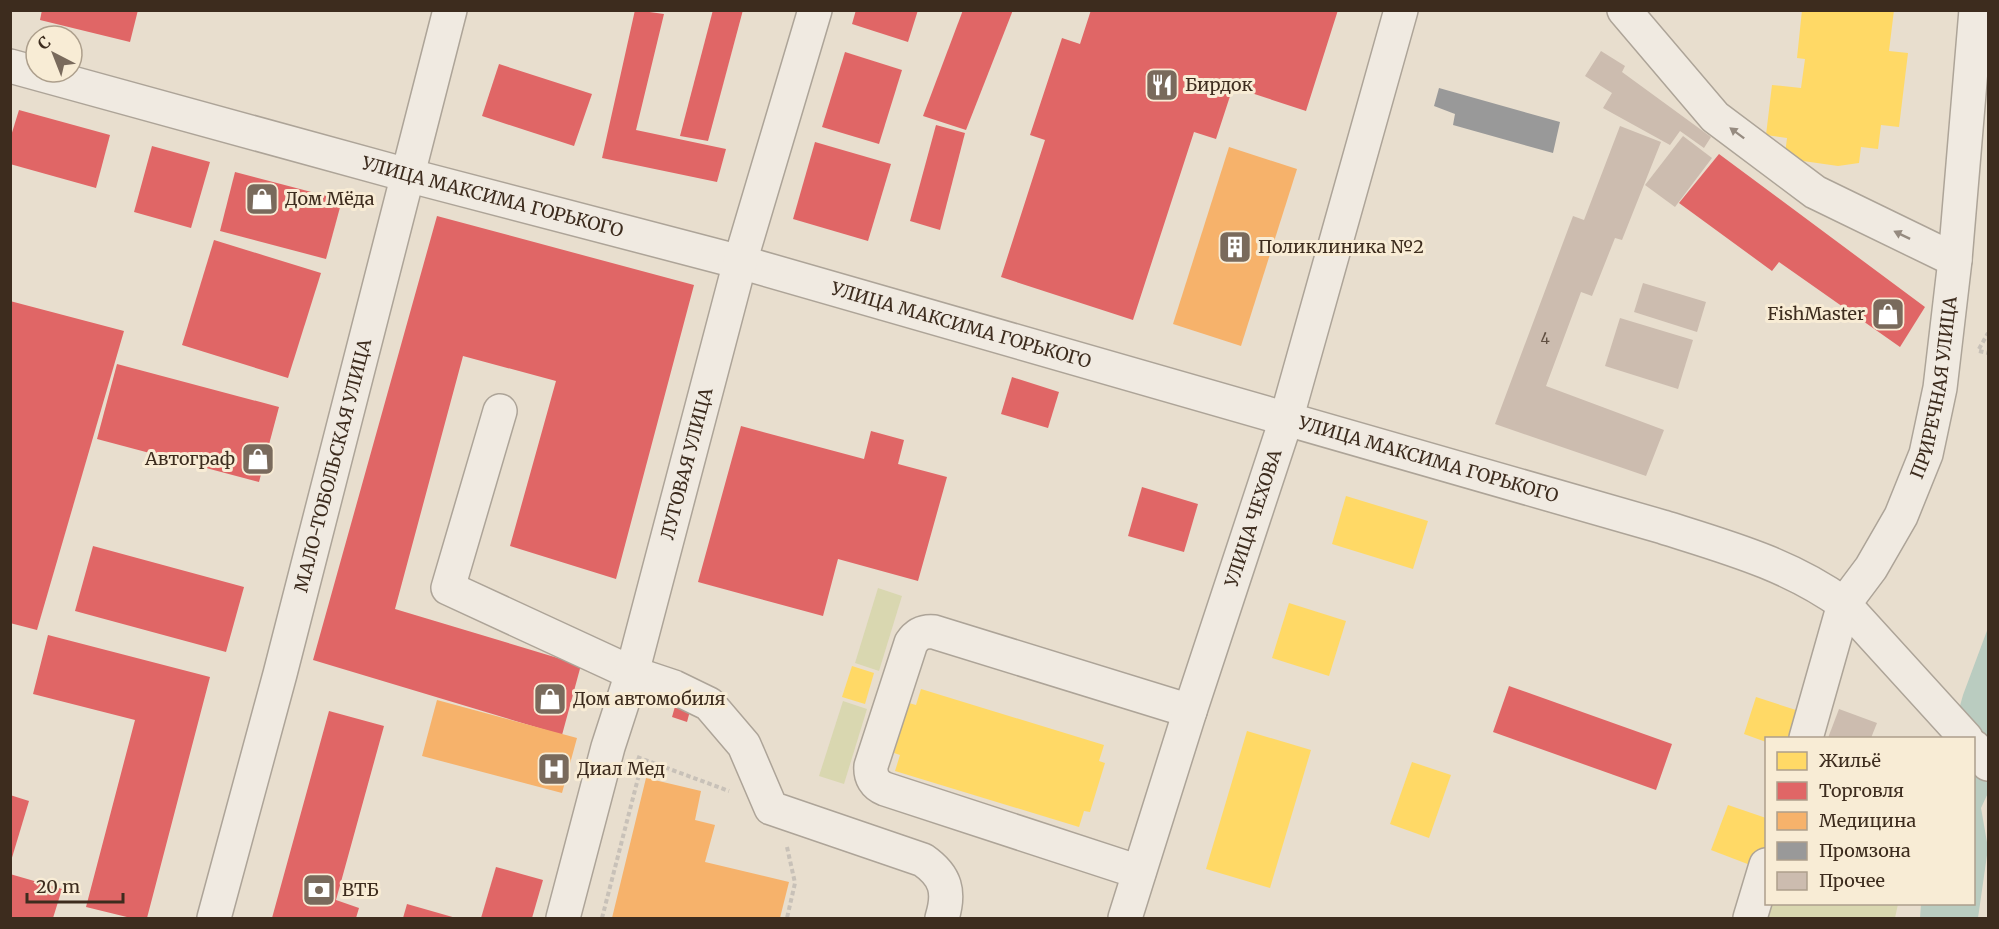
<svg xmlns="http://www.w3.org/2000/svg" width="1999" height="929" viewBox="0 0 1999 929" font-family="Merriweather,serif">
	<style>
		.green { fill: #d9d7b0 }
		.water { fill: #baccc0 }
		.homes { fill: #ffd966 }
		.shops { fill: #e06666 }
		.health { fill: #f6b26b }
		.industry { fill: #999 }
		.building { fill: #ccbcaf }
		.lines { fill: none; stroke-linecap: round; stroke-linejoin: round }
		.minor-casing { stroke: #ada498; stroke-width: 36 }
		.path { stroke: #c8c1b8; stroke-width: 4; stroke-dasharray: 4.5 3; stroke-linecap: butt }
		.minor { stroke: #f0eae1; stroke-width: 33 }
		.oneway { fill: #968b80 }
		.labels { text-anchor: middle; stroke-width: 6; stroke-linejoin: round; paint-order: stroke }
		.number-label { font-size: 15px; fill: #615042 }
		.poi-label { font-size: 18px; fill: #3d2c1e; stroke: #f8ecd5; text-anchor: start }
		.street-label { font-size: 18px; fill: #3d2c1e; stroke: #f8ecd5 }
	</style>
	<rect width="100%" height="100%" fill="#e8dece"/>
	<g class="green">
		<polygon points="878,588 902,596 879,671 855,663"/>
		<polygon points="843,701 867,709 844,784 819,776"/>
		<polygon points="1767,904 1898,904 1895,918 1763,918"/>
	</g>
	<polygon class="water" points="1988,628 1988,793 1981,808 1988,848 1978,918 1920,918 1921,904 1974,904 1974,738 1951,738 1963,695"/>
	<g class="homes">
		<polygon points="1802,10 1894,10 1889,51 1908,53 1899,127 1881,125 1878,149 1861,147 1859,163 1838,166 1803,161 1785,154 1787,138 1766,135 1772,85 1801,88 1805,59 1797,58"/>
		<polygon points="1346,496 1428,521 1413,569 1332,544"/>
		<polygon points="1289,603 1346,621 1329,676 1272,658"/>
		<polygon points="852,666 874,673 865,704 842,697"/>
		<polygon points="921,689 1104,745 1099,761 1105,763 1090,812 1084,811 1079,827 895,771 900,755 894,753 909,703 916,705"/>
		<polygon points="1756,697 1799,711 1791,738 1766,738 1766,742 1744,734"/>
		<polygon points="1247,731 1311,750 1270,888 1206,869"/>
		<polygon points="1412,762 1451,775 1429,838 1390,824"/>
		<polygon points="1728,805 1766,818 1766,844 1758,868 1711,850"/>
	</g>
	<g class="shops">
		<polygon points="42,10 138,10 130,42 40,20"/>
		<polygon points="635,10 664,14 636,130 726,149 717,182 602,158"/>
		<polygon points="713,10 743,10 708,141 680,136"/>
		<polygon points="856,10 918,10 908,42 852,24"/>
		<polygon points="963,10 1013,10 966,130 923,116"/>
		<polygon points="1091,10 1338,10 1306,111 1233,87 1216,139 1194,132 1133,320 1001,277 1045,140 1030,135 1062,38 1080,44"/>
		<polygon points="845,52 902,70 879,144 822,127"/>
		<polygon points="499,64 592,94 574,146 482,116"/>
		<polygon points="19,110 110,135 96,188 10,164 10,139"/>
		<polygon points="936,125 965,133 940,230 910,221"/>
		<polygon points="815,142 891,164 868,241 793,219"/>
		<polygon points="152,146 210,162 191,228 134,212"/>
		<polygon points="1719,154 1925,307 1900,347 1779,262 1772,271 1679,203"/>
		<polygon points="235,172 342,200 326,259 220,231"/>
		<polygon points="437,216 694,285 616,579 510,546 556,381 463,356 395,609 581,665 562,735 313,660"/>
		<polygon points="214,240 321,273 288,378 182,345"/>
		<polygon points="10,301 124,331 37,630 10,623"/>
		<polygon points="117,364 279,407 259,482 97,439"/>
		<polygon points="1012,377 1059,392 1048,428 1001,414"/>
		<polygon points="741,426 864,459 871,431 904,440 898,464 947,477 918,581 838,559 823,616 698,582"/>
		<polygon points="1142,487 1198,504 1184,552 1128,536"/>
		<polygon points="93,546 244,587 226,652 75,611"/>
		<polygon points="48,635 210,677 147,918 131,918 86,907 135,720 33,694"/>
		<polygon points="1509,686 1672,744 1656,790 1493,732"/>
		<polygon points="676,703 691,707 687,722 672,717"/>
		<polygon points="329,711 384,726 336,900 359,908 356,918 272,918"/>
		<polygon points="10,795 29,801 11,861 10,861"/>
		<polygon points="496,867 543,880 532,918 481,918"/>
		<polygon points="10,874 62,889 53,918 10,918"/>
		<polygon points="407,904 456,918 403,918"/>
	</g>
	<g class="health">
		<polygon points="1229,147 1297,169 1241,346 1173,324"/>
		<polygon points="437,700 577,738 562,793 422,756"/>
		<polygon points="646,778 701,791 695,820 715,825 705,862 789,882 780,918 612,918"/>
	</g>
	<polygon class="industry" points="1439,88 1560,122 1553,153 1453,125 1455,114 1434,106"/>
	<g class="building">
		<polygon points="1601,51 1625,66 1622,72 1711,137 1704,148 1680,131 1670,145 1603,108 1612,93 1585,76"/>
		<polygon points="1620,126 1661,142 1622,240 1615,238 1592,296 1581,292 1546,386 1664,430 1646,476 1495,424 1573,216 1584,220"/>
		<polygon points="1683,136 1712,158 1675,207 1645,185"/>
		<polygon points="1643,283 1706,302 1697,332 1634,312"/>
		<polygon points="1620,318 1693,340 1678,389 1605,366"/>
		<polygon points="1839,709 1877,723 1871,738 1828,738"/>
	</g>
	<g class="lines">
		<defs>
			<g id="minor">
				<polyline points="1624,10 1715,117 1815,192 1955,260"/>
				<path id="s1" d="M10,66l397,109 333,87 923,265c63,20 126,37 181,77l122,134"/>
				<path d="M500,411l-52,177 184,85 42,14 35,17 35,41 27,63 152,52c23,16 27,32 19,58"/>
				<path id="s2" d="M1806,738l38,-134 27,-36 30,-52 25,-62 14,-66 15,-128 21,-250"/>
				<polyline points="1974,747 1988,764"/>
				<path d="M1139,872l-254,-83c-10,-4 -15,-12 -14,-23l40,-123c6,-9 12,-12 23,-11l256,79"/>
				<path id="s3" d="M214,918l66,-244 170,-664"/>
				<path id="s4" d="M563,918l45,-171 24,-74 108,-411 75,-252"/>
				<path id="s5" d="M1125,918l65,-207 96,-291 115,-410"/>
				<polyline points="1750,918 1766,865"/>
			</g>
		</defs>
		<use href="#minor" class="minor-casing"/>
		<g class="path">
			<polyline points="1979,349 1988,333"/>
			<polyline points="1979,351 1988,353"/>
			<polyline points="637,757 729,791"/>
			<polyline points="787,847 795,883 787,918"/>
			<polyline points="602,918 643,759"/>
		</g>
		<use href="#minor" class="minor"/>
	</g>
	<defs><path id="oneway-solid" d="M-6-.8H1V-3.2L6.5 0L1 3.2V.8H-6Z" transform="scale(1.5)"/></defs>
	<g class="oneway">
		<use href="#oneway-solid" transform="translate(1737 133) rotate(-143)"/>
		<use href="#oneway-solid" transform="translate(1902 235) rotate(-154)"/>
	</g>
	<defs>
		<symbol id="restaurant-square" viewBox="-11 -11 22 22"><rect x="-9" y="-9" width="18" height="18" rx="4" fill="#796a5c" stroke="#f8ecd5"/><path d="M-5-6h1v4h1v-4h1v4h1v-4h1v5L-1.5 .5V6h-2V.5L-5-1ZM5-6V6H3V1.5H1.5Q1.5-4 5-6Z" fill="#fff"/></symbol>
		<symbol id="shop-square" viewBox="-11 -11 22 22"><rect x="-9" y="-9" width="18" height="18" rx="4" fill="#796a5c" stroke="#f8ecd5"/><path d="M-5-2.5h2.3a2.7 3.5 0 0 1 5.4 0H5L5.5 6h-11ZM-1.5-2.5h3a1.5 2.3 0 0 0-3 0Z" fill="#fff"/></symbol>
		<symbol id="building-square" viewBox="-11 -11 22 22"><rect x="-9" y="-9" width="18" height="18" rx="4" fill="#796a5c" stroke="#f8ecd5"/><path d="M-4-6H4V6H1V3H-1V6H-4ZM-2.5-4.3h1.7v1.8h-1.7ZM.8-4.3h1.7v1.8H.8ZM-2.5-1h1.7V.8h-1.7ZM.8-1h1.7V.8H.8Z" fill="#fff"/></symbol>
		<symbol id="hospital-square" viewBox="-11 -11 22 22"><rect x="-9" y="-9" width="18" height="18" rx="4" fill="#796a5c" stroke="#f8ecd5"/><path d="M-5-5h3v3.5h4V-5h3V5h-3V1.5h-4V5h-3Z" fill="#fff"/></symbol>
		<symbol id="bank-square" viewBox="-11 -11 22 22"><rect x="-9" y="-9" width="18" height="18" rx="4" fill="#796a5c" stroke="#f8ecd5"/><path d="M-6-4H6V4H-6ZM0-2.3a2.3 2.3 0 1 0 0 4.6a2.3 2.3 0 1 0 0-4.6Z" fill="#fff"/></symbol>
	</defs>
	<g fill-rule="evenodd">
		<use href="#restaurant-square" x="1143" y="66" width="38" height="38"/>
		<use href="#shop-square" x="243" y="180" width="38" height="38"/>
		<use href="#building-square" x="1216" y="228" width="38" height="38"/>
		<use href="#shop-square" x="1869" y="295" width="38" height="38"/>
		<use href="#shop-square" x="239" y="440" width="38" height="38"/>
		<use href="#shop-square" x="531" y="680" width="38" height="38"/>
		<use href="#hospital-square" x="535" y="750" width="38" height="38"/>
		<use href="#bank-square" x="300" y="871" width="38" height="38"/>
	</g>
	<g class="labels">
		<g class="number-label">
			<text x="1545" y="344">4</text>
		</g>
		<g class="poi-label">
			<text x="1185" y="91">Бирдок</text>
			<text x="285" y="205">Дом Мёда</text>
			<text x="1258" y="253">Поликлиника №2</text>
			<text x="1865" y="320" text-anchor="end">FishMaster</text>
			<text x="235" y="465" text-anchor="end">Автограф</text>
			<text x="573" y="705">Дом автомобиля</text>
			<text x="577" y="775">Диал Мед</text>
			<text x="342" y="896">ВТБ</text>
		</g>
		<g class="street-label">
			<text dy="6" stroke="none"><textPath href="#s1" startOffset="500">УЛИЦА МАКСИМА ГОРЬКОГО</textPath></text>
			<text dy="6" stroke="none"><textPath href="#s1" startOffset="986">УЛИЦА МАКСИМА ГОРЬКОГО</textPath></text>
			<text dy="6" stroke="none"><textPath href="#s2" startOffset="378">ПРИРЕЧНАЯ УЛИЦА</textPath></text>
			<text dy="6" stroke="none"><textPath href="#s1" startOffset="1472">УЛИЦА МАКСИМА ГОРЬКОГО</textPath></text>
			<text dy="6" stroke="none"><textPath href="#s4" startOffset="471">ЛУГОВАЯ УЛИЦА</textPath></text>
			<text dy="6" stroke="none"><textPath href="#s3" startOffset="468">МАЛО-ТОБОЛЬСКАЯ УЛИЦА</textPath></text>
			<text dy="6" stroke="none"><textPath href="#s5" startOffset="420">УЛИЦА ЧЕХОВА</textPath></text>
		</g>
	</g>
	<rect width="1999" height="929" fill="none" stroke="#3d2c1e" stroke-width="24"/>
	<rect x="1765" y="737" width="210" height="168" fill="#f8ecd5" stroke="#ad9f8c" stroke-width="1.5"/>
	<rect x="1777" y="752" width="30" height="18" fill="#ffd966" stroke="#ad9f8c" stroke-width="1.5"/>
	<text x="1819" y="767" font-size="18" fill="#3d2c1e">Жильё</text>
	<rect x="1777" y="782" width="30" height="18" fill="#e06666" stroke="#ad9f8c" stroke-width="1.5"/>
	<text x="1819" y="797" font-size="18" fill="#3d2c1e">Торговля</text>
	<rect x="1777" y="812" width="30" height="18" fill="#f6b26b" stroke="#ad9f8c" stroke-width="1.5"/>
	<text x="1819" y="827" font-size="18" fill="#3d2c1e">Медицина</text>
	<rect x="1777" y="842" width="30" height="18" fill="#999999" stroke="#ad9f8c" stroke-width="1.5"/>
	<text x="1819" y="857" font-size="18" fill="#3d2c1e">Промзона</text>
	<rect x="1777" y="872" width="30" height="18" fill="#ccbcaf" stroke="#ad9f8c" stroke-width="1.5"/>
	<text x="1819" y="887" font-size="18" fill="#3d2c1e">Прочее</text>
	<g transform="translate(54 54) rotate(318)"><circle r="28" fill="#f8ecd5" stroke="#ad9f8c" stroke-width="1.5"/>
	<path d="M0-4.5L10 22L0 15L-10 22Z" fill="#796a5c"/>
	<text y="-9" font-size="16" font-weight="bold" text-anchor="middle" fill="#3d2c1e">С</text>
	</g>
	<path d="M27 893v9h96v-9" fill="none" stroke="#3d2c1e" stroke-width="3"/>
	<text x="36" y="893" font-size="18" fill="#3d2c1e" stroke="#f8ecd5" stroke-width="4.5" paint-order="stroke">20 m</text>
</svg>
